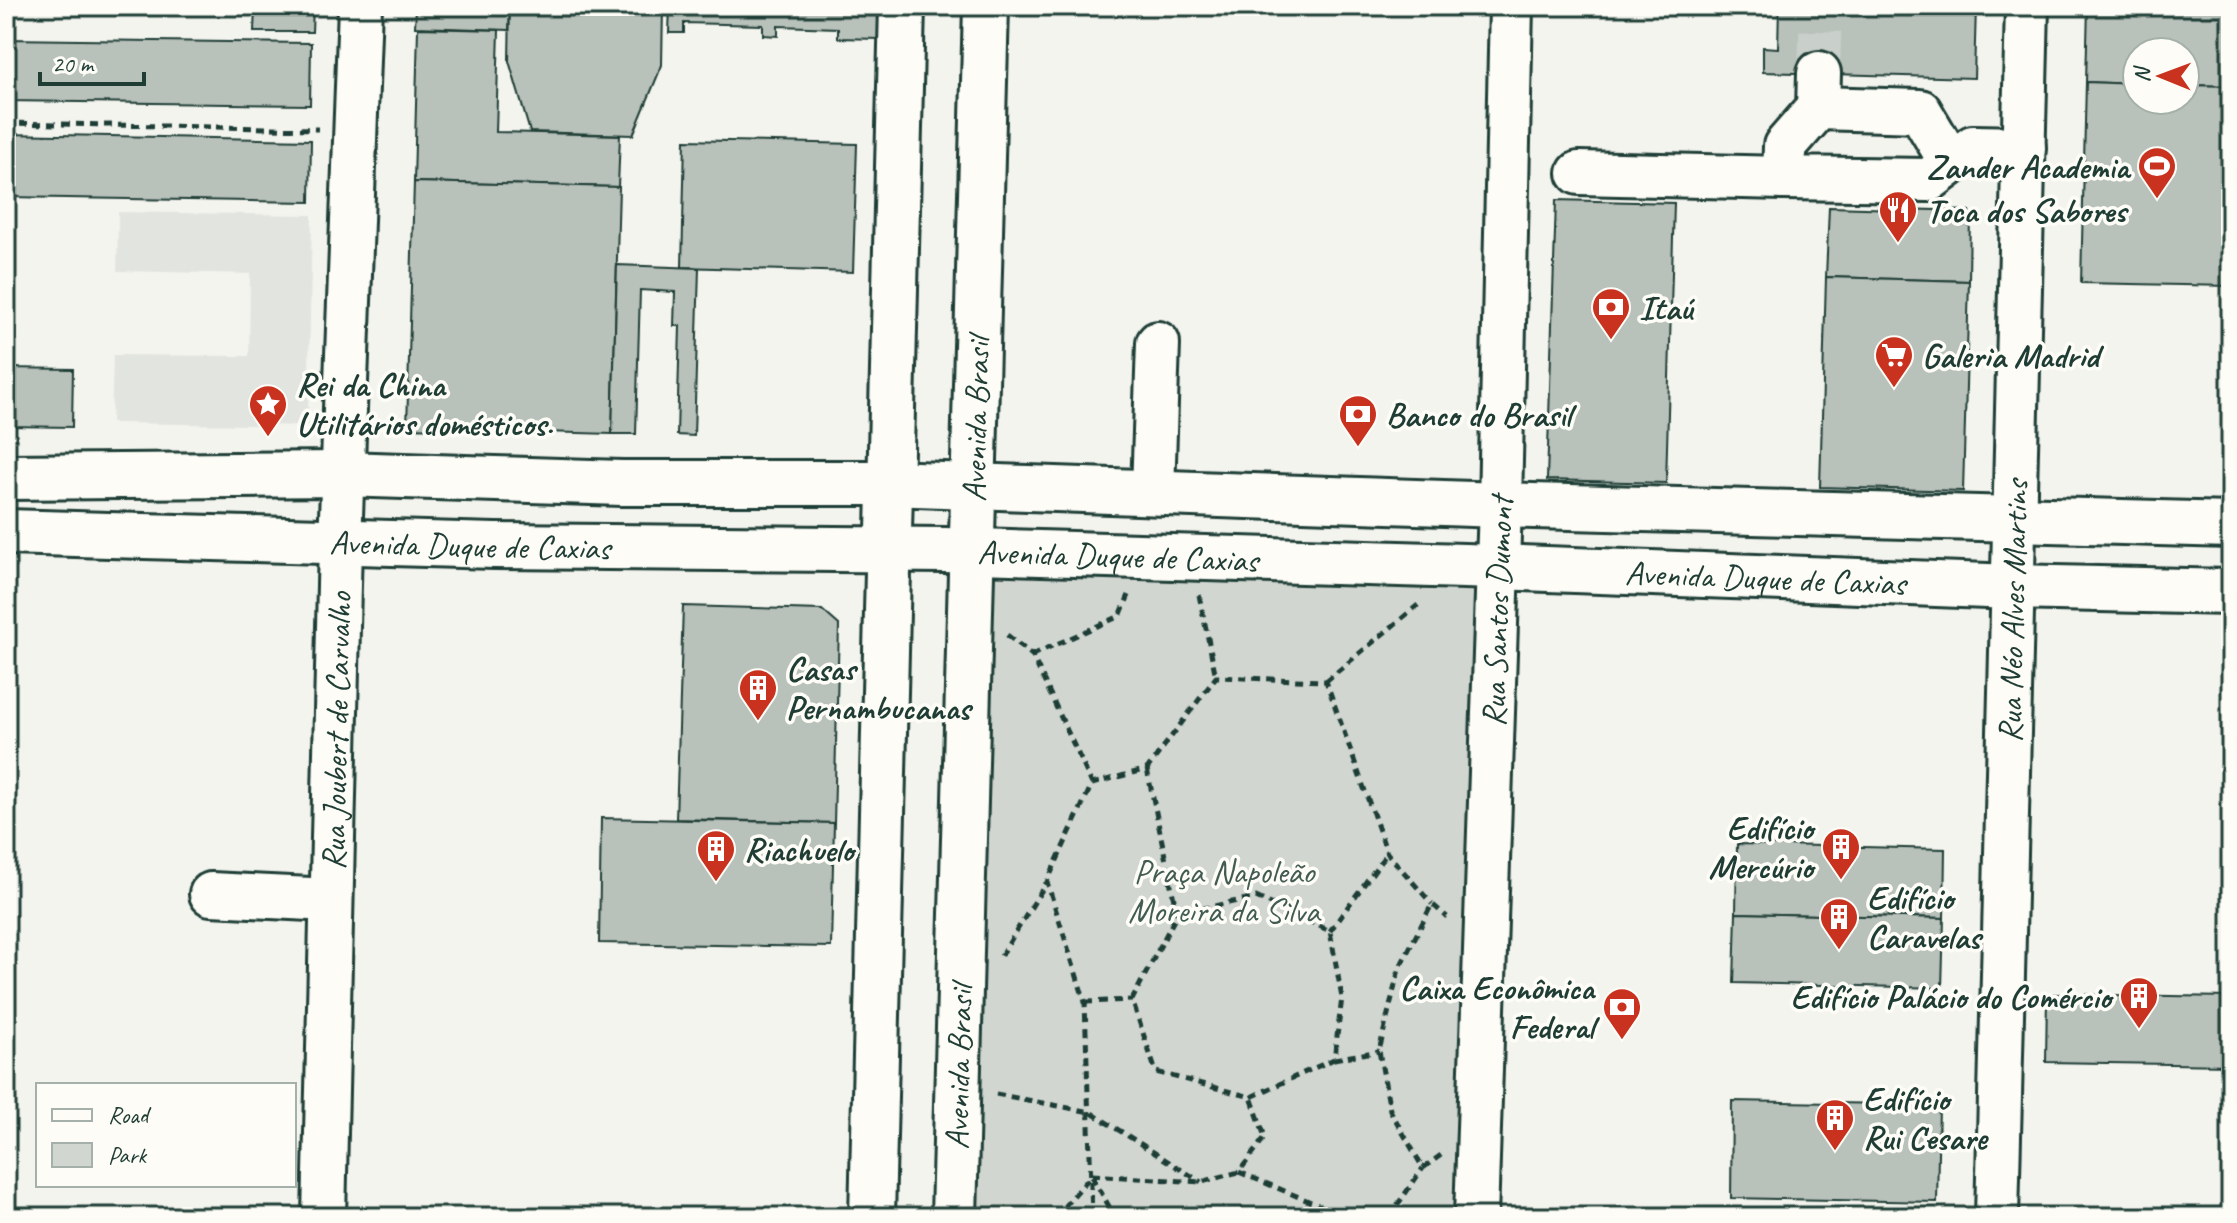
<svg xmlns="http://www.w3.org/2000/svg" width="2237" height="1223" viewBox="0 0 2237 1223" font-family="Caveat,sans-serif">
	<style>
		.built { fill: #e2e5df }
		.green { fill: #d1d6d1; stroke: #788a82; stroke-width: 2 }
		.building { fill: #b9c1bb; stroke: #1f3d34; stroke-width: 2 }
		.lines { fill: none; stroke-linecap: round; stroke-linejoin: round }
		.minor-tunnel { stroke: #c9cfca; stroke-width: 42; stroke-dasharray: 42 21; stroke-linecap: butt }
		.minor-casing { stroke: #1f3d34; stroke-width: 48 }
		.major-casing { stroke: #1f3d34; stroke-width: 50 }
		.path { stroke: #1f3d34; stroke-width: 5; stroke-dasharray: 8 6; stroke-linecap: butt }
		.minor { stroke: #fdfcf7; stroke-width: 42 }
		.major { stroke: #fdfcf7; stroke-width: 44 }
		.labels { text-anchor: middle; stroke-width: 7; stroke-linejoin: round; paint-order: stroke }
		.poi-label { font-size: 34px; font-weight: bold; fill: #1f3d34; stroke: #fdfcf7; text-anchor: start }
		.street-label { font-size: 34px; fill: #1f3d34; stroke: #fdfcf7 }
		.park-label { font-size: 34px; fill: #435c53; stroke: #fdfcf7 }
	</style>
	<rect width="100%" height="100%" fill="#f4f4ef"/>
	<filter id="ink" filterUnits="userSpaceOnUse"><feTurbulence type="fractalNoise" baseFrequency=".0125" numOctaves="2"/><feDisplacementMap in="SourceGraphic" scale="16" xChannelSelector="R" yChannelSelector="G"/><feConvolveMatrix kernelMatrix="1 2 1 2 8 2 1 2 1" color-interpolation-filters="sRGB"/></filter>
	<g filter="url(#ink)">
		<polygon class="built" points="118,212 312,215 308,426 111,423 113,355 249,356 250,274 117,271"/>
		<polygon class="green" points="971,551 1497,567 1476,1217 954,1217"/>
		<g class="building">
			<polygon points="255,6 313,6 312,32 254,32"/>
			<polygon points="416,6 510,6 509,30 415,27"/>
			<polygon points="510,6 663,6 662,65 633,135 530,132 509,61"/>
			<polygon points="670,6 880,6 879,39 838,38 838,28 778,26 778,36 763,35 763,25 684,23 684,33 669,33"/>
			<polygon points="1779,6 1976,6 1974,78 1763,72 1763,47 1778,48"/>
			<polygon points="2088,6 2231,6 2231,86 2185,85 2185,52 2137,52 2137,84 2086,82"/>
			<polygon points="418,28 499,30 496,132 620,135 618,187 414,182"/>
			<polygon points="6,39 311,43 310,105 6,101"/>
			<polygon points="2086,82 2137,84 2137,100 2185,100 2185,85 2231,86 2231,286 2081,283"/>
			<polygon points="6,134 311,140 310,202 6,197"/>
			<polygon points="685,140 857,144 853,272 682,267"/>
			<polygon points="414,182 619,187 612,434 407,428"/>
			<polygon points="1556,200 1674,203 1666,483 1547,480"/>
			<polygon points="1829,207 1970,211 1969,281 1826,277"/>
			<polygon points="617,265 699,268 694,436 677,435 680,326 674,326 675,292 640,290 636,434 612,434"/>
			<polygon points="1826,277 1969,281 1963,491 1820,487"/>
			<polygon points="6,368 73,369 72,427 6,426"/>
			<polygon points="683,606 822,610 839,625 834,823 676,819"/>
			<polygon points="601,818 834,823 831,947 599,943"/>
			<polygon points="1737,844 1945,849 1944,918 1736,913"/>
			<polygon points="1736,913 1944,918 1942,988 1734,983"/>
			<polygon points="2047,994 2231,997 2231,1065 2046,1062"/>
			<polygon points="1732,1101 1939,1105 1937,1202 1731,1198"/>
		</g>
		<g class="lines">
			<polyline class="minor-tunnel" points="1819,73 1821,6"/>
			<defs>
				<g id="minor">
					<polyline points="1819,73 1818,108 1785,146 1784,178 1929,180 1973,147 2024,148"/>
					<polyline points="1818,108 1920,111 1951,163"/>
					<polyline points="1579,173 1784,178"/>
					<polyline points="1153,491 1158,343"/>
					<polyline points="211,894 331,900"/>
					<path id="s1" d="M324,1217l16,-674 20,-537"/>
					<path id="s2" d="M1476,1217l24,-712 11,-499"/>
					<path id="s3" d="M1997,1217l30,-1211"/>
				</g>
				<g id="major">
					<polyline points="6,477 343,474 622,483 888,483 1500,505 2231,525"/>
					<path id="s4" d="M6,532l489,14 450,4 552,17 516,20 218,5"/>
					<polyline points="872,1217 902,6"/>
					<path id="s5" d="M954,1217l32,-1211"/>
				</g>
			</defs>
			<use href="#minor" class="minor-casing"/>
			<use href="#major" class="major-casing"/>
			<g class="path">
				<polyline points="6,123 318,129"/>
				<polyline points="1199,595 1216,677"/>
				<polyline points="1007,635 1032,655 1092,784"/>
				<polyline points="1032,655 1120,616 1129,595"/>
				<polyline points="1326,681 1418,605"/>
				<polyline points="1147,769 1177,914 1132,1000 1156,1072 1251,1097 1334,1059 1342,998 1330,931 1256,897 1177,914"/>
				<polyline points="1330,931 1387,853"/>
				<polyline points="1001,956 1046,883"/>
				<polyline points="1085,1002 1132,1000"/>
				<polyline points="1334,1059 1379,1051"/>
				<polyline points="996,1094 1090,1112 1201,1182"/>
				<polyline points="1441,1155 1423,1168 1390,1110 1379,1051 1399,969 1432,904 1447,917"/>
				<polyline points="1239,1172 1347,1217"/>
				<polyline points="1092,1175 1201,1182 1239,1172 1265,1137 1251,1097"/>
				<polyline points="1092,1176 1115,1217"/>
				<polyline points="1055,1217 1091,1176"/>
				<polyline points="1092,1217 1085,1002 1047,882 1092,784 1147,769 1216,677 1326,681 1387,853 1432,904"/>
				<polyline points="1389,1217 1423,1168"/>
			</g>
			<use href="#minor" class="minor"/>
			<use href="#major" class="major"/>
		</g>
	</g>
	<defs>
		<symbol id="stadium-pin" viewBox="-11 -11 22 30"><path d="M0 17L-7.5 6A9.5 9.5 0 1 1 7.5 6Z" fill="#c8321e" stroke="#fdfcf7"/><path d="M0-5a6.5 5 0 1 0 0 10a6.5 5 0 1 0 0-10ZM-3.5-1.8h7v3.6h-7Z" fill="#fff"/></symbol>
		<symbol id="restaurant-pin" viewBox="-11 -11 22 30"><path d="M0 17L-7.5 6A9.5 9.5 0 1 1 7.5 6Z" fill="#c8321e" stroke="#fdfcf7"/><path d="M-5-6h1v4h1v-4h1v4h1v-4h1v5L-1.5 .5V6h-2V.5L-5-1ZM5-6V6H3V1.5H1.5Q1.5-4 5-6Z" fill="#fff"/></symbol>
		<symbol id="bank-pin" viewBox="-11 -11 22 30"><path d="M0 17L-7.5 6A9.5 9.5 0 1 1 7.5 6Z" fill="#c8321e" stroke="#fdfcf7"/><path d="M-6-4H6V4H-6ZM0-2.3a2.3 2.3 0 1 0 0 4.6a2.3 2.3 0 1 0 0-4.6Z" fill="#fff"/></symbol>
		<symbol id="supermarket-pin" viewBox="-11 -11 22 30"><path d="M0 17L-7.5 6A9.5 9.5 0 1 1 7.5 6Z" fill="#c8321e" stroke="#fdfcf7"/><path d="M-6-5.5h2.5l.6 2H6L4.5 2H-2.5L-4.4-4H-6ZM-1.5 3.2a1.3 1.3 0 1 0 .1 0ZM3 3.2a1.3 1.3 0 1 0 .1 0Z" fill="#fff"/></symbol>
		<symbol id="sight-pin" viewBox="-11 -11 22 30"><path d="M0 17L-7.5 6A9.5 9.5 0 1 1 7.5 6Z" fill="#c8321e" stroke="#fdfcf7"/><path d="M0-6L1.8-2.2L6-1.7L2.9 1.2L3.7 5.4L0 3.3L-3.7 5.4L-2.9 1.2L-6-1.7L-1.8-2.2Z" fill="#fff"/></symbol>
		<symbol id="building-pin" viewBox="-11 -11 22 30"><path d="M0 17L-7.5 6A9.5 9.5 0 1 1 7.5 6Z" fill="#c8321e" stroke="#fdfcf7"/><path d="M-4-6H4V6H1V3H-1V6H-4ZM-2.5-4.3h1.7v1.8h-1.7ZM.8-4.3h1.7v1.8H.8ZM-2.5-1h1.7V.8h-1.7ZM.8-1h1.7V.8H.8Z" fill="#fff"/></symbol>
	</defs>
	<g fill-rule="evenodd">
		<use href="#stadium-pin" x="2135" y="144" width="44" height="60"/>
		<use href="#restaurant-pin" x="1876" y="188" width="44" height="60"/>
		<use href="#bank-pin" x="1589" y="285" width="44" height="60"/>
		<use href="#supermarket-pin" x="1872" y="333" width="44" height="60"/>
		<use href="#sight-pin" x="246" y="382" width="44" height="60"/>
		<use href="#bank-pin" x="1336" y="392" width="44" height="60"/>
		<use href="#building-pin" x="736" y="666" width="44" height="60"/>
		<use href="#building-pin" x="1819" y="825" width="44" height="60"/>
		<use href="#building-pin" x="694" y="827" width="44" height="60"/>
		<use href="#building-pin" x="1817" y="895" width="44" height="60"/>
		<use href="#building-pin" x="2117" y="974" width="44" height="60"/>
		<use href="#bank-pin" x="1600" y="985" width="44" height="60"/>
		<use href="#building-pin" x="1813" y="1096" width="44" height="60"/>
	</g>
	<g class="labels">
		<g class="poi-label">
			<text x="2129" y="178" text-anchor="end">Zander Academia</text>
			<text x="1926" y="222">Toca dos Sabores</text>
			<text x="1639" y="319">Itaú</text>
			<text x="1922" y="367">Galeria Madrid</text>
			<text x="296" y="396">Rei da China<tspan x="296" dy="39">Utilitários domésticos.</tspan></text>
			<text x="1386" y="426">Banco do Brasil</text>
			<text x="786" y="680">Casas<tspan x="786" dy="39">Pernambucanas</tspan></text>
			<text x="1813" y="839" text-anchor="end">Edifício<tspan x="1813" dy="39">Mercúrio</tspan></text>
			<text x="744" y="861">Riachuelo</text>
			<text x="1867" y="909">Edifício<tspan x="1867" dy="39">Caravelas</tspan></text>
			<text x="1594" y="999" text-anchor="end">Caixa Econômica<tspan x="1594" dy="39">Federal</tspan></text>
			<text x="2111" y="1008" text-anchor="end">Edifício Palácio do Comércio</text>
			<text x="1863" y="1110">Edifício<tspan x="1863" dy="39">Rui Cesare</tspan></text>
		</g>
		<g class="street-label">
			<text dy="12" stroke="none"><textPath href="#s5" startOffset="798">Avenida Brasil</textPath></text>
			<text dy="12" stroke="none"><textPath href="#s4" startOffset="464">Avenida Duque de Caxias</textPath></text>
			<text dy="12" stroke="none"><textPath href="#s4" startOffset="1112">Avenida Duque de Caxias</textPath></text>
			<text dy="12" stroke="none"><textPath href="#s4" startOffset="1760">Avenida Duque de Caxias</textPath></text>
			<text dy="12" stroke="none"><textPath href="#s3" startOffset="606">Rua Néo Alves Martins</textPath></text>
			<text dy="12" stroke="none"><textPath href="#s2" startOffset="606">Rua Santos Dumont</textPath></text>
			<text dy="12" stroke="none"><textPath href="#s1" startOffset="486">Rua Joubert de Carvalho</textPath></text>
			<text dy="12" stroke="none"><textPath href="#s5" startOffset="150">Avenida Brasil</textPath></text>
		</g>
		<g class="park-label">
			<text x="1224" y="883">Praça Napoleão<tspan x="1224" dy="39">Moreira da Silva</tspan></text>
		</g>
	</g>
	<rect width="2237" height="1223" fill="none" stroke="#fdfcf7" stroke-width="32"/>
	<rect x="16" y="16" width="2205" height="1191" fill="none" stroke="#1f3d34" stroke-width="3" filter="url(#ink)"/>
	<rect x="36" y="1083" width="260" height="104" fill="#fdfcf7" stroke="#a4b0a9" stroke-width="2"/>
	<rect x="52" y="1109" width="40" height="12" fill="#fdfcf7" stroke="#a4b0a9" stroke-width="2"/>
	<text x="108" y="1123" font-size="24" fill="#1f3d34">Road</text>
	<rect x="52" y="1143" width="40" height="24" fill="#d1d6d1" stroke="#a4b0a9" stroke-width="2"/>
	<text x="108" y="1163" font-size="24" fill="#1f3d34">Park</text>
	<g transform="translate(2161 76) rotate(271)"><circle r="38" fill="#fdfcf7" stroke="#a4b0a9" stroke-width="2"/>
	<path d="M0-6L14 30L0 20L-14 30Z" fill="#c8321e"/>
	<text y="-12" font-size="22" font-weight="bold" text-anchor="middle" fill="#1f3d34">N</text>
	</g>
	<path d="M40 72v12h104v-12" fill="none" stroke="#1f3d34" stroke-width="4"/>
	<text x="52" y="72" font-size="24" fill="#1f3d34" stroke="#fdfcf7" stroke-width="6" paint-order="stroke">20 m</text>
</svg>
